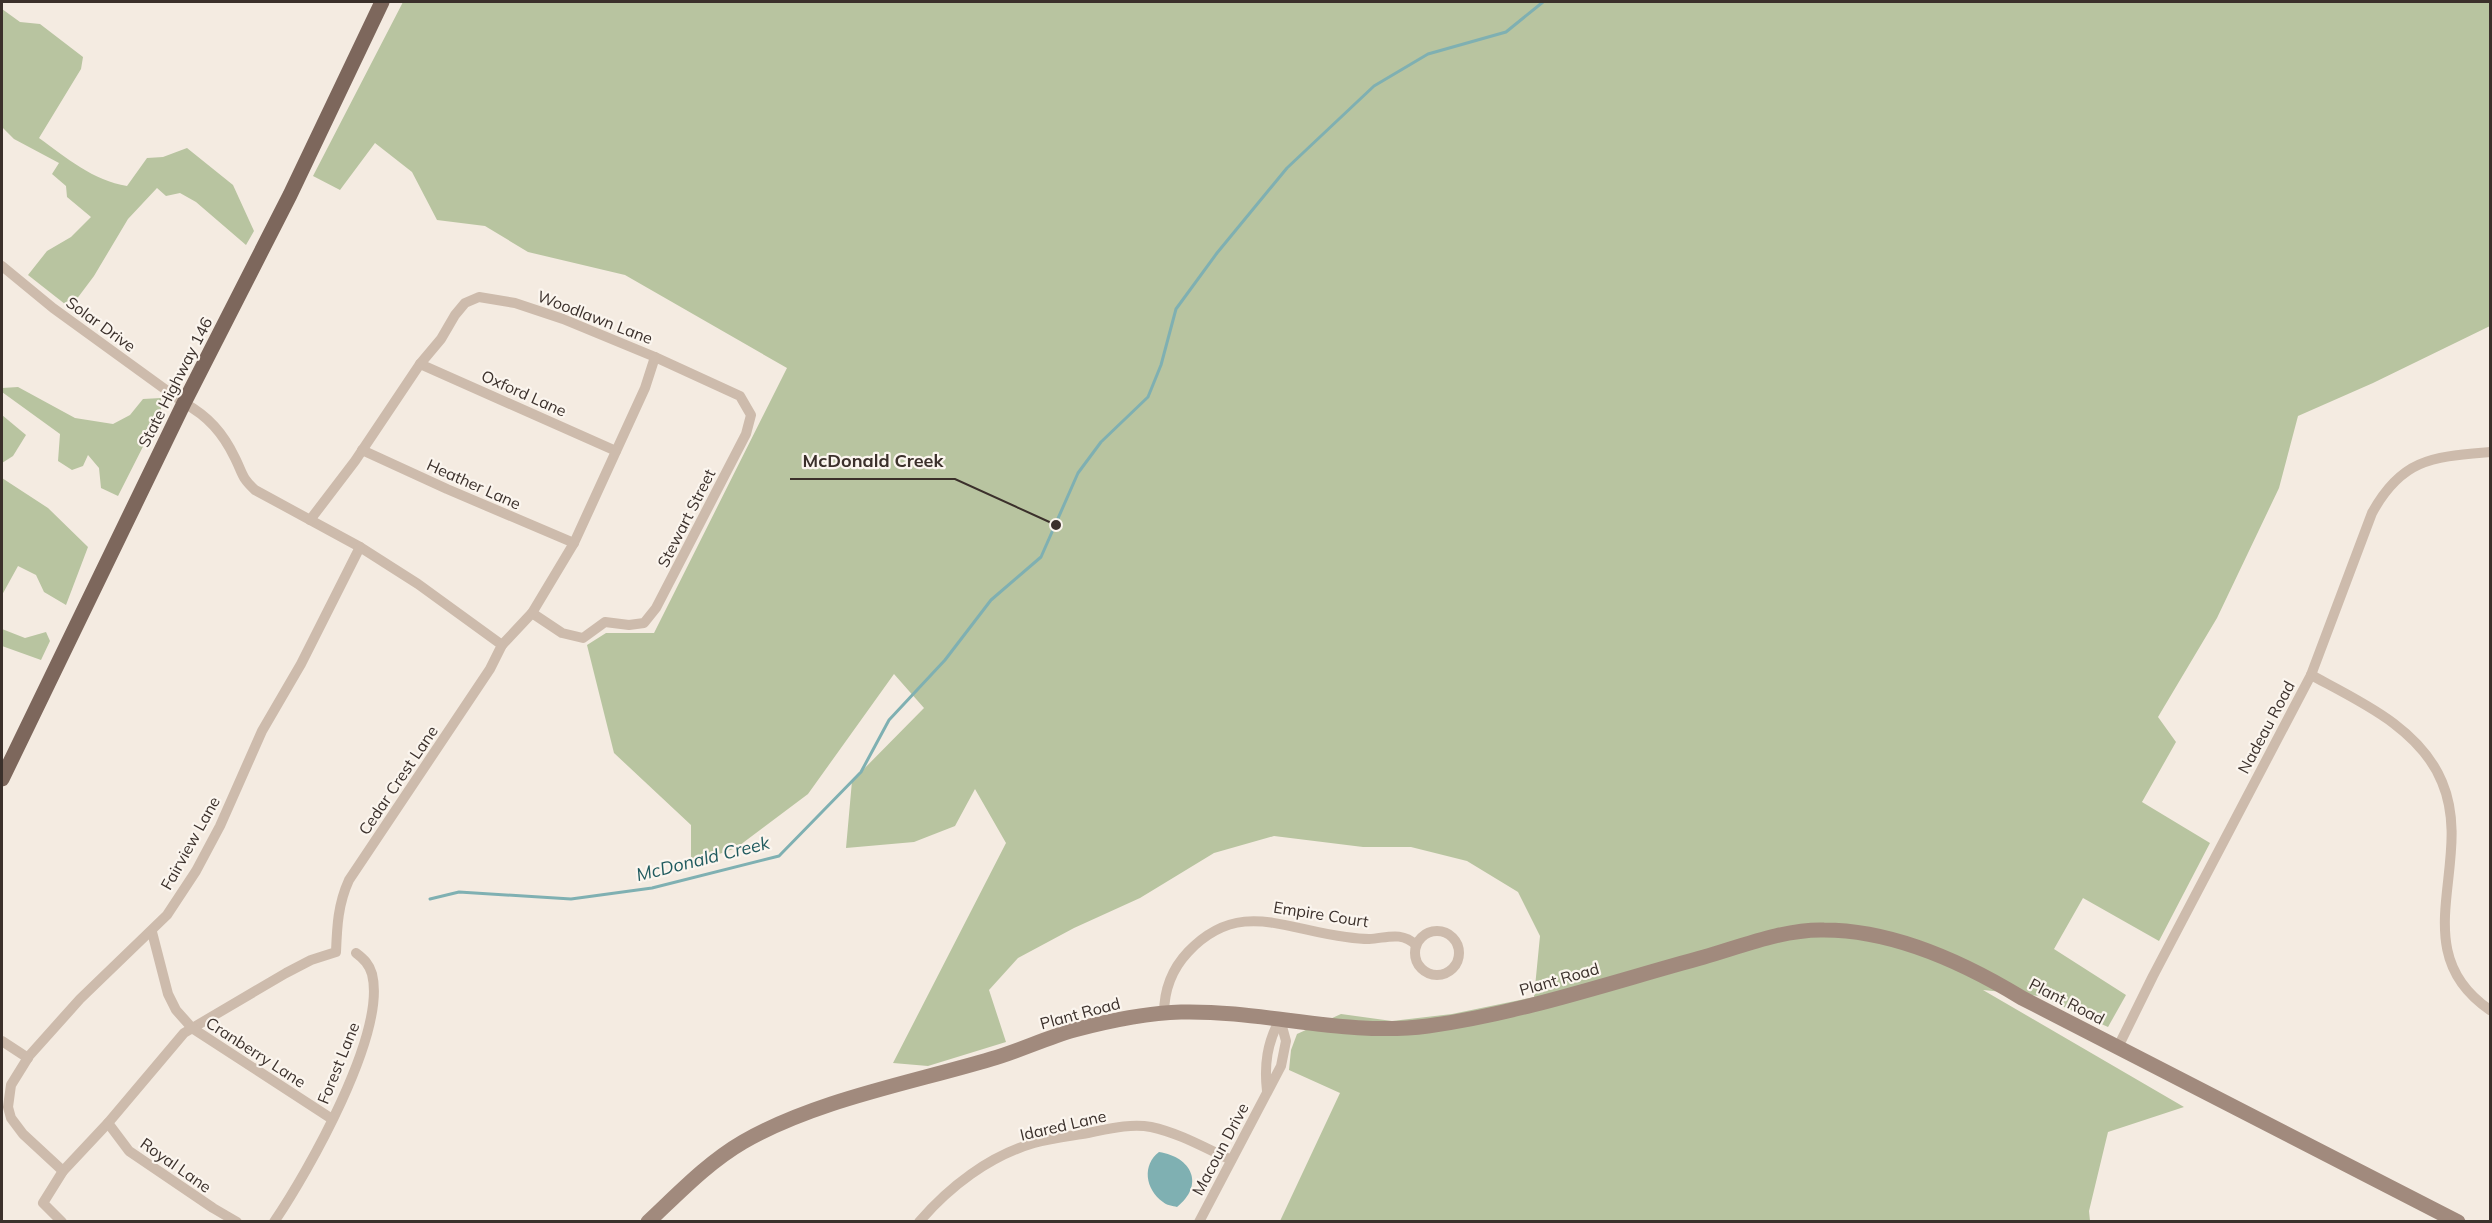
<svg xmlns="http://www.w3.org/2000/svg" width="2492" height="1223" viewBox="0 0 2492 1223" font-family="Mulish,sans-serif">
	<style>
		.green { fill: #b8c4a0 }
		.water { fill: #7fb0b2 }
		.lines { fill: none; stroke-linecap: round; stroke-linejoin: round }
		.stream { stroke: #7fb0b2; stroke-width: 3 }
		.street { stroke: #cdbbac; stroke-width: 10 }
		.secondary { stroke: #a18a7d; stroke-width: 15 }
		.primary { stroke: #7d675c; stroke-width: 15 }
		.labels { text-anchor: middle; stroke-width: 4.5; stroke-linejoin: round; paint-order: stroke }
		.street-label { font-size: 16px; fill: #3b302b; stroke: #fbf5ee }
		.water-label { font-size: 18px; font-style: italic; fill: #1f5a5e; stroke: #fbf5ee }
		.leader { fill: none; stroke: #3b302b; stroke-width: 2 }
		.callout-dot { fill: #3b302b; stroke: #fbf5ee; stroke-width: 2 }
		.callout-label { font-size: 18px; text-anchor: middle; font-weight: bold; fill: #3b302b; stroke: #fbf5ee; stroke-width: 4.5; stroke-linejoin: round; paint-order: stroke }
	</style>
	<rect width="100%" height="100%" fill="#f4ebe1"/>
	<g class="green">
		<polygon points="403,2 2490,2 2490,326 2373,383 2298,416 2279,488 2217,618 2158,717 2176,742 2142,802 2210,843 2159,941 2083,898 2054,949 2126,995 2108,1027 2040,996 1983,990 2184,1107 2108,1132 2089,1211 2090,1221 1280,1221 1340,1093 1289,1070 1291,1050 1297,1034 1341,1014 1392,1021 1452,1014 1534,997 1540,936 1518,892 1467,861 1411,847 1363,847 1274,836 1214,853 1140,898 1074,928 1018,958 989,990 1006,1042 928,1066 893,1063 1006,843 975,789 955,826 914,842 846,848 852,781 924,708 894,674 808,794 736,848 691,864 691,825 614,753 587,645 606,633 654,633 787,368 625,275 528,252 485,226 437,220 412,172 375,143 340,190 313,176"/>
		<path d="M2,9l18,13 20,2 43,33 -2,12 -42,69c26,19 55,43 88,48l20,-28 16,-1 24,-9 46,37 21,46 -8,14 -50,-43 -16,-9 -14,3 -9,-8 -29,31 -34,57 -24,32 -42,-33 19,-24 24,-14 20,-20 -24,-20 -1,-11 -14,-12 7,-11 -45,-24 -12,-12z"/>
		<polygon points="18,387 75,418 113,424 130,415 143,399 161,398 161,411 118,496 101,488 99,468 88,455 83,466 72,470 58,461 60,434 2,392 2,388"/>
		<polygon points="2,415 26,435 13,456 2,463"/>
		<polygon points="2,478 48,508 88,547 66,605 44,592 36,575 18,566 2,595"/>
		<polygon points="2,629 25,638 46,632 50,641 41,660 2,646"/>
	</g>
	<path class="water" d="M1159,1152c33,5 46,33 18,55 -4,-1 -11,-2 -14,-5 -18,-13 -21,-37 -4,-50z"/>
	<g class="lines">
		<polyline class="stream" points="430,899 459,892 571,899 652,888 779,856 861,772 889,720 945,660 991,600 1041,557 1078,473 1101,442 1148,397 1161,365 1176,309 1217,253 1287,168 1374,86 1428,54 1506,32 1543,2"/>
		<g class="street">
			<path d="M2,266l51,42 131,95c24,13 39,30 51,55 8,16 6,19 20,32l105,57 58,37 84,61 -12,24 -141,211c-11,24 -12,46 -13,72l-25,8 -25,13 -102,60 -76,90 -45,48 -20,32 19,19"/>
			<polyline points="420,364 616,451"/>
			<polyline points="362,450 447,489 574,543"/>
			<polyline points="310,520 355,461 420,364 441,339 455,315 465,303 479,297 515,303 563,319 655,357 740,396 751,415 746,434 656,608 644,623 629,625 605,622 583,638 562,633 532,613"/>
			<polyline points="502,645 532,613 574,543 645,388 655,357"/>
			<path d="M2311,675c48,26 109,53 131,107 34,80 -40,168 48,228"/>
			<circle cx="1437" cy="953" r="22"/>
			<polyline points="152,932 168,994 176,1010 192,1028 332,1119"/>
			<path d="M1164,1014c0,-23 8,-45 24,-62 51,-54 97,-22 158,-15 7,1 15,2 23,2 18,-1 32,-8 47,6"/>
			<polyline points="2,1041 28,1058"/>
			<path d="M2118,1047l35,-71 158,-301 61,-162c30,-55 61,-56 118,-61"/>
			<path d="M1267,1091c-3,-26 0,-48 13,-72"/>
			<polyline points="108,1123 129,1151 213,1208 237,1222"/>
			<polyline points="63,1171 23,1134 11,1118 8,1107 11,1085 29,1056 80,999 167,915 196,871 220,826 262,731 301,664 360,547"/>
			<path d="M274,1222c34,-50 113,-189 98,-248 -3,-10 -8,-15 -16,-21"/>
			<path d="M919,1222c30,-35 70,-66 115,-79 17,-5 36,-7 54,-10 20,-4 43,-10 63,-6 28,6 54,21 80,33"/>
			<polyline points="1199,1222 1281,1066 1286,1041 1280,1019"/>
		</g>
		<path class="secondary" d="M648,1222c30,-28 59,-59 95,-80 73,-42 168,-59 248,-83 28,-8 55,-21 83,-29 34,-9 72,-17 107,-18 82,-2 165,25 247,14 94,-13 184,-44 276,-69 38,-11 80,-28 120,-27 70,0 139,32 198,68l436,224"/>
		<polyline class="primary" points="2,779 184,403 290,195 382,2"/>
	</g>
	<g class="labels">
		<g class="street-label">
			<text transform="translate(595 317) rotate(21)" y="6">Woodlawn Lane</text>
			<text transform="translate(101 324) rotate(36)" y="6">Solar Drive</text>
			<text transform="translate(175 382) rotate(-63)" y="6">State Highway 146</text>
			<text transform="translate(524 393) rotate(24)" y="6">Oxford Lane</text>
			<text transform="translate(474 484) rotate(24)" y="6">Heather Lane</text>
			<text transform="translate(686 518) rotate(-63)" y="6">Stewart Street</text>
			<text transform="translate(2266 727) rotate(-62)" y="6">Nadeau Road</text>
			<text transform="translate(398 780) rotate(-56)" y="6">Cedar Crest Lane</text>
			<text transform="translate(190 843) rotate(-61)" y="6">Fairview Lane</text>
			<text transform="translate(1321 914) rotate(9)" y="6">Empire Court</text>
			<text transform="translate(1559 979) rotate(-16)" y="6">Plant Road</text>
			<text transform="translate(2067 1001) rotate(27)" y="6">Plant Road</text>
			<text transform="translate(1080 1013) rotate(-15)" y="6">Plant Road</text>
			<text transform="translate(256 1052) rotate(33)" y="6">Cranberry Lane</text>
			<text transform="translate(338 1063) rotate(-68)" y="6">Forest Lane</text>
			<text transform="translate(1063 1125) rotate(-13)" y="6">Idared Lane</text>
			<text transform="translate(1220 1149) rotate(-62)" y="6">Macoun Drive</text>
			<text transform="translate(176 1165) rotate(35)" y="6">Royal Lane</text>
		</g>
		<g class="water-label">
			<text transform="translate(703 859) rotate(-14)" y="6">McDonald Creek</text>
		</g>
	</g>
	<path class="leader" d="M1056 525L955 479H790"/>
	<circle class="callout-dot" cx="1056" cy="525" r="6"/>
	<g class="callout-label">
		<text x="873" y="467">McDonald Creek</text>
	</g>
	<rect width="2492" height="1223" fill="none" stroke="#3b302b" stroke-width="6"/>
</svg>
